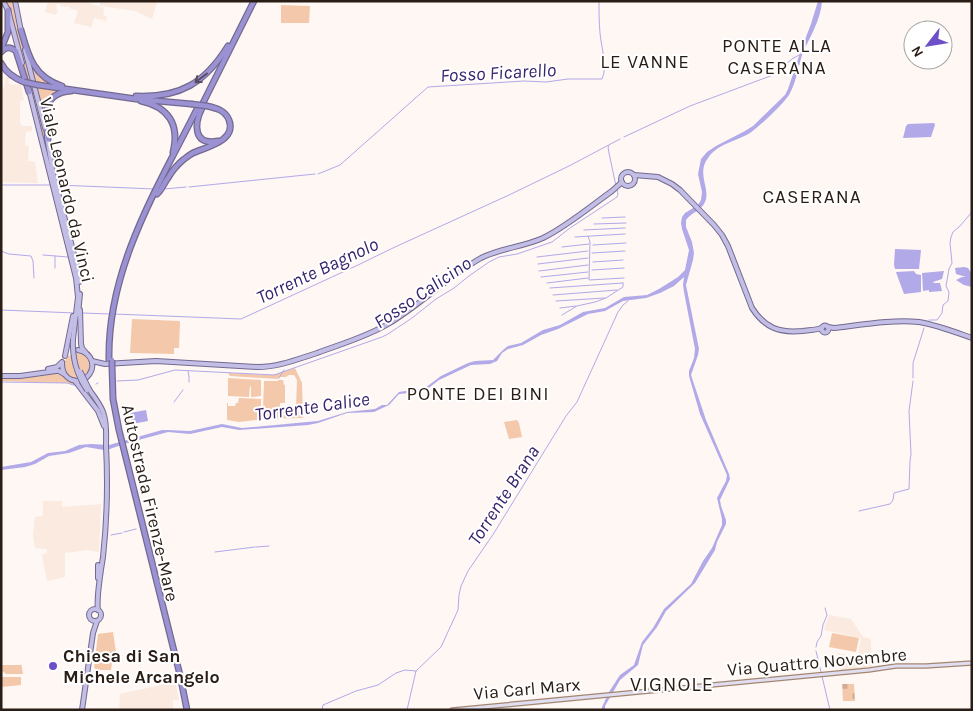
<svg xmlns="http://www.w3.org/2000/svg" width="973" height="711" viewBox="0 0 973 711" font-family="Karla,sans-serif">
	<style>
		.built { fill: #faeadf }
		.green { fill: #f4c9ab }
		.cemetery { fill: url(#cemetery-stones) }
		.water { fill: #b2a9e9 }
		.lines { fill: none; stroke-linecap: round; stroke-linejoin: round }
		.stream { stroke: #b2a9e9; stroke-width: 1 }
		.secondary-casing { stroke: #a38671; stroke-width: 5.5 }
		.primary-casing { stroke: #736990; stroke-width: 6 }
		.motorway-casing { stroke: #736990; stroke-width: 7 }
		.secondary { stroke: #e1def2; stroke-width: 3 }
		.primary { stroke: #c3bee5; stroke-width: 4 }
		.motorway { stroke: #9b92d3; stroke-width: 4.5 }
		.primary-bridge-casing { stroke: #736990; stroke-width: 6; stroke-linecap: butt }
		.motorway-bridge-casing { stroke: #736990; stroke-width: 7; stroke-linecap: butt }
		.primary-bridge { stroke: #c3bee5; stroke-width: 4 }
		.motorway-bridge { stroke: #9b92d3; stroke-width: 4.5 }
		.oneway { stroke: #574c61 }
		.poi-dot { fill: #6d4fc8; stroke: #fff; stroke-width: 2 }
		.labels { text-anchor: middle; stroke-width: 4; stroke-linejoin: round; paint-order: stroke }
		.street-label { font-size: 18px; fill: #291d15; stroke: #fff }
		.poi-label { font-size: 18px; font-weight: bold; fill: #291d15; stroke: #fff; text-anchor: start }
		.neighbourhood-label { font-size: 19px; letter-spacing: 1px; fill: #291d15; stroke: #fff }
		.water-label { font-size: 19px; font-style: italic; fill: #37246d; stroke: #fff }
		.quarter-label { font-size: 20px; letter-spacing: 1px; fill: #291d15; stroke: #fff }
	</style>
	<defs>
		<pattern id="cemetery-stones" width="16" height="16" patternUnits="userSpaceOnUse" patternTransform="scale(1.25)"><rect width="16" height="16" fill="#f4c9ab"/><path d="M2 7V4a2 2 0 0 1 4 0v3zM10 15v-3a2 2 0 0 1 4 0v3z" fill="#d1ac92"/></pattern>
	</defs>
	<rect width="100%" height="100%" fill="#fef7f3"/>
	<g class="built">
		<polygon points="48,1 84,1 104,8 103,15 107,16 106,21 94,18 91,27 74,23 78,11 69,8 70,7 67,6 66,7 60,6 61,4 57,4 56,9 58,10 56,15 45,12"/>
		<polygon points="100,1 156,1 157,2 152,19 136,11 100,6"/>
		<polygon points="6,77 9,77 9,84 14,85 21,84 24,100 20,101 20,123 23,126 32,126 32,131 26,132 25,145 29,146 28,161 35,162 38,183 1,182 1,88 4,88"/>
		<polygon points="43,501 62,501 62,507 101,504 99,552 87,550 65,553 65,577 47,581 42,555 47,553 47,549 35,548 33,536 35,517 43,516"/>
		<polygon points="829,615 851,619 863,637 871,639 871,663 872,667 841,671 839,662 838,662 838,655 837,653 852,656 858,655 861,638 824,630"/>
		<polygon points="175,682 179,700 173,700 173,710 119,710 120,694"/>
	</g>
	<g class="green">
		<polygon points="6,1 13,1 19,32 48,144 74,265 32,92 28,85 8,6"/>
		<polygon points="281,5 310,6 309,23 281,23"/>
		<polygon points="29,58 31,63 63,90 56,93 44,115 43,115"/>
		<polygon points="132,319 180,321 179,348 174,348 174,354 130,353"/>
		<circle cx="77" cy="366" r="13"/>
		<polygon points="295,368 302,383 303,418 263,419 239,422 227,420 227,403 228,403 228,406 235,406 236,403 238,403 239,398 261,399 261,410 293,412 296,408 297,380 294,375 289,375 286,377 279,377 278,379 230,376 228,373 273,375"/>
		<path d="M57,372c5,2 7,6 11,9 4,2 7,1 10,5l-10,-3h-8l-1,-2v2l-58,-2v-4z"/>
		<polygon points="228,378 261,380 261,396 251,397 251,387 250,386 249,397 228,396"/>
		<polygon points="278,380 283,380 284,385 285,385 285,403 280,403 280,407 285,407 285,409 263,409 264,381 278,381"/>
		<polygon points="517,420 519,423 522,437 509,439 504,422"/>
		<polygon points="113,632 116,652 113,656 111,670 96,670 94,667 98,634"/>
		<polygon points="832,633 859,638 856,652 829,647"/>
		<polygon points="21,662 23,674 6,674 2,671 2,665 21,665"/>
		<polygon points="1,677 21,677 21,685 1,687"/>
	</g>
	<polygon class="cemetery" points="842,684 854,684 855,701 843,701"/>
	<g class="water">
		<path d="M818,1h4c-1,19 -13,37 -20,54 -4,13 -6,28 -13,40 -6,9 -29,31 -39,38 -13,8 -33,11 -42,25 -12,15 3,31 -3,44 -3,8 -14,11 -19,18v7l6,15 2,11 -1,7 -7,25 13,64 -1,6 -7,20 15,45 23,54 1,5 -10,21 1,6 5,14v4l-9,18 -2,8 -20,33 -29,28 -9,16 -14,18 -5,20 -18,15 -15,26v4h-3v-3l7,-15 11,-17 14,-10 8,-23 11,-14 11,-19 27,-25 12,-23 9,-13 10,-23v-6l-5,-21 9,-17 1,-6 -27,-61 -11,-38v-5l5,-13 1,-9 -11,-57 -1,-7 1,-8 -10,9 -14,7 -14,5 -23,3 -18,10 -17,3 -30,15 -17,6 -18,10 -15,4 -6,4 -5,8 -7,3 -19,1 -32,15 -13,10 -6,2 -21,2 -10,11 -15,7 -27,1 -29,10 -10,2 -69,5 -17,-3 -32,7 -22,-2 -44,12 -14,5 -6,1 -18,-3 -17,6 -20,3 -14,8 -10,3 -24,3v-3l30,-5 17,-9 17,-2 14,-6 12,-1 18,1 53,-15h6l22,1 32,-7 20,4 76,-7 29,-9 28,-3 7,-4h5l12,-13 26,-4 16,-12 27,-13 7,-2 18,-1 10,-10 5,-4 13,-3 22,-13 17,-5 23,-13 22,-4 19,-11 23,-2 12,-6 19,-12 7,-7 4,-20 -7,-21 -1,-6 1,-6 3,-4 13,-8 3,-5 1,-8 -4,-18 3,-15 6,-7 9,-6 29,-15 8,-5 32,-31 3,-6 13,-39 10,-26z"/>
		<polygon points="934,123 935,125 931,137 903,138 906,126 908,124"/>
		<polygon points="895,249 921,250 919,269 895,269 894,265"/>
		<polygon points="964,267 968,268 972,274 972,287 964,285 956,280 962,277 966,277 956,274 955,268"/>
		<polygon points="914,271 916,274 921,275 921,292 904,294 897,275 896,272"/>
		<polygon points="944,271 942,279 933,282 934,283 940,283 942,291 929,292 929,290 923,291 922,273"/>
		<polygon points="146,410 148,421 132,424 130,413"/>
	</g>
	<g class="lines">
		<g class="stream">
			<polyline points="624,137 690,106 773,75 792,59 801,54"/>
			<polyline points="609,146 608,147 609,153 616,186"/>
			<path d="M318,174l22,-9 88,-78 96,-6 22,1 22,-3h34c6,-13 -1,-32 -2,-46 -1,-11 -1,-21 -1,-32"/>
			<polyline points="1,185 50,185"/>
			<polyline points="58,185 154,189"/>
			<polyline points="189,187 315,174"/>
			<polyline points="164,189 186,187"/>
			<polyline points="602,218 625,217"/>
			<polyline points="594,224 626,223"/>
			<polyline points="584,230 625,228"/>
			<polyline points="588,236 590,242 589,280 624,278"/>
			<polyline points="575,237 625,234"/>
			<polyline points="593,245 626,243"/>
			<polyline points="562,247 589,244"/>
			<polyline points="1,251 9,254 31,256 33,261 34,278"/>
			<polyline points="592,253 625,251"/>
			<polyline points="43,255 68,257"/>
			<polyline points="55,256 55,268"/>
			<polyline points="537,257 588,251"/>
			<polyline points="593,262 623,260"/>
			<polyline points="538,264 588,258"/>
			<polyline points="592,270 624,268"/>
			<polyline points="539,271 588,265"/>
			<polyline points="541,277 588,272"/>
			<polyline points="547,283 588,278"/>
			<polyline points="550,288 623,283"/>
			<polyline points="553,295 617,290"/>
			<polyline points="556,301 605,298"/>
			<polyline points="560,308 576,306"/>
			<polyline points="1,310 75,313"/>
			<polyline points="82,313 110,314"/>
			<polyline points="114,314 241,319 358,265 395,247 509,195 569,166 620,139"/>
			<polyline points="562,315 577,306 595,302 606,298 623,287 623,283"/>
			<polyline points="929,320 937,320 942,313 943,305 948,301 949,292 946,286 949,269 952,263 950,243 951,237 953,232 960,226 972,212"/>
			<polyline points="188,371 189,377 189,382"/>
			<polyline points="279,378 284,370"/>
			<polyline points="913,378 913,363 924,328"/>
			<polyline points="117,381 138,380 175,370 274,375 382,337 388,334 412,318 436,299 454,288 469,276 489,262 499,257 517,254 552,242 570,228 617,197 618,194 617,190"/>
			<polyline points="1,382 67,383 77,386"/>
			<polyline points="96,384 98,383"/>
			<polyline points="174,402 183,390"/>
			<polyline points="859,511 890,504 893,500 894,493 909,489 910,461 911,454 909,411 913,381"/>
			<polyline points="124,532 136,529"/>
			<polyline points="111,535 122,533"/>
			<polyline points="972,535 972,537"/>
			<polyline points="256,547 269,546"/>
			<polyline points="215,552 255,547"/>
			<polyline points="816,647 817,642 821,636 823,625 827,615 825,608"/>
			<polyline points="816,651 830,710"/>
			<polyline points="322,710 323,705 356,691 378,685 396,673 405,670 416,671"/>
			<polyline points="407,710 416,671 441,647 458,610 459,595 461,586 468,571 494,533 566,416 577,402 618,312 623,305 628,301"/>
		</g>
		<defs>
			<polyline id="secondary" points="452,710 869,670 896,666 926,666 972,663"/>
			<g id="primary">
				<polyline points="3,1 8,10 22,63"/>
				<polyline points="15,1 21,31"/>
				<polyline points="25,50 45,128"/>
				<polyline points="29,90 76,278 78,297 73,339"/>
				<polyline points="47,137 53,173 78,270 79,282"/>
				<circle cx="628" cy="179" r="7"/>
				<path d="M634,175l24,2 14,7 8,6 34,35 8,10 6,11 24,62c13,20 27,25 50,23 7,-1 14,-1 20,-3"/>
				<polyline points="80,310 81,344 82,348 86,353"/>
				<polyline points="78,314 80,294"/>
				<circle cx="825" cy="329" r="3.5"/>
				<path d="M828,327l6,1c26,-3 60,-9 85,-6 18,3 36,10 53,16"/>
				<path d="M78,350c15,3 19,18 8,28"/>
				<polyline points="65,356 73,316"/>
				<path d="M92,361l13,3 51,-3 102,6c21,0 40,-8 59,-14 24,-9 49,-16 71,-29 32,-19 61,-48 93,-66 20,-10 42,-11 62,-20 23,-11 48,-32 69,-47l10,-9"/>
				<path d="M62,363c0,11 6,18 17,18"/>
				<polyline points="48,369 57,367 62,362"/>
				<polyline points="1,376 20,376 56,371 59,371 64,374"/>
				<polyline points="75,381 98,411 104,426"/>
				<path d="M89,389c5,8 13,17 15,26 3,10 2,21 2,31 2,37 1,74 -3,111 -2,13 -7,41 -5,53"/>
				<polyline points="98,578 98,565"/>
				<circle cx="95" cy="615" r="6"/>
				<polyline points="82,710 93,633 97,621"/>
			</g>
			<g id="motorway">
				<path d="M21,30c7,25 12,47 41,56"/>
				<polyline points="1,49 8,32 8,10"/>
				<path d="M1,52c5,-6 10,-5 15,-1l13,41"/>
				<path d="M1,63c5,10 13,15 23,19"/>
				<polyline points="38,85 136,99 191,104"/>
				<path d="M136,96c44,2 69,-13 92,-50"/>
				<path d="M141,101c27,6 39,23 32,51"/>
				<polyline points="203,103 254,1"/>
				<path d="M202,108c-8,16 -9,38 16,33"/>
				<path d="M48,139c-3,-22 -7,-46 23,-48"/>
				<path d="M157,194c5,-4 7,-11 11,-16 4,-7 9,-13 15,-18 3,-2 6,-5 10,-7 13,-6 44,-12 36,-33 -4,-10 -13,-12 -22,-14"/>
				<path d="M109,360c-2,-92 49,-173 89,-253"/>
				<polyline points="112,366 113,399 119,430 180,675 187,710"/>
			</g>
		</defs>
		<use href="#secondary" class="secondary-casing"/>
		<use href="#primary" class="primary-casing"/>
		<use href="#motorway" class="motorway-casing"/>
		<use href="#secondary" class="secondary"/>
		<use href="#primary" class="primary"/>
		<use href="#motorway" class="motorway"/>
		<defs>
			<g id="primary-bridge">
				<path d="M73,339c-1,18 4,36 14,51"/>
				<polyline points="80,371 89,389"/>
			</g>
			<g id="motorway-bridge">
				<polyline points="24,82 38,85"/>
				<polyline points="191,104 207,106"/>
				<polyline points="112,366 112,360"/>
			</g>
		</defs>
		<use href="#primary-bridge" class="primary-bridge-casing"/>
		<use href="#motorway-bridge" class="motorway-bridge-casing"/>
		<use href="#primary-bridge" class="primary-bridge"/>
		<use href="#motorway-bridge" class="motorway-bridge"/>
	</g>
	<defs><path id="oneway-shaft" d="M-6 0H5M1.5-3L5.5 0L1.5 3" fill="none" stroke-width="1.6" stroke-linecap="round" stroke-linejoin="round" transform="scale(1.25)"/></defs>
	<use class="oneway" href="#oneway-shaft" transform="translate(201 78) rotate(143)"/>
	<circle class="poi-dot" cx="53" cy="666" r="5"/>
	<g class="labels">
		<g class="street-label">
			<text transform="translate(67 190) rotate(77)" y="6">Viale Leonardo da Vinci</text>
			<text transform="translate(150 503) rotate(77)" y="6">Autostrada Firenze-Mare</text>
			<text transform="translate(817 662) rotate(-5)" y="6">Via Quattro Novembre</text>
			<text transform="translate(527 689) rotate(-5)" y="6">Via Carl Marx</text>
		</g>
		<g class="poi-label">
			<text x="63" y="662">Chiesa di San<tspan x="63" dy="21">Michele Arcangelo</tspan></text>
		</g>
		<g class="neighbourhood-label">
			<text x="777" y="52">PONTE ALLA<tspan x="777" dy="22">CASERANA</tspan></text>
			<text x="645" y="68">LE VANNE</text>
			<text x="812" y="203">CASERANA</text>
			<text x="478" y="400">PONTE DEI BINI</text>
		</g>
		<g class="water-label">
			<text transform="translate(498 72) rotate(-3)" y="7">Fosso Ficarello</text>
			<text transform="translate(317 270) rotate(-25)" y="7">Torrente Bagnolo</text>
			<text transform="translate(422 292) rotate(-34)" y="7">Fosso Calicino</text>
			<text transform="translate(312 406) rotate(-8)" y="7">Torrente Calice</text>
			<text transform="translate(503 495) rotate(-57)" y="7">Torrente Brana</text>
		</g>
		<g class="quarter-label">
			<text x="672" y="691">VIGNOLE</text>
		</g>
	</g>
	<rect width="973" height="711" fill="none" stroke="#291d15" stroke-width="5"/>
	<g transform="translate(928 45) rotate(239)"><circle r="24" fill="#ffffff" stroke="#a9a5a1"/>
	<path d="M0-4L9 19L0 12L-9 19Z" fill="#6d4fc8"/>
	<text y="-8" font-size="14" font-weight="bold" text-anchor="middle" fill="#291d15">N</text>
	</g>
</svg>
